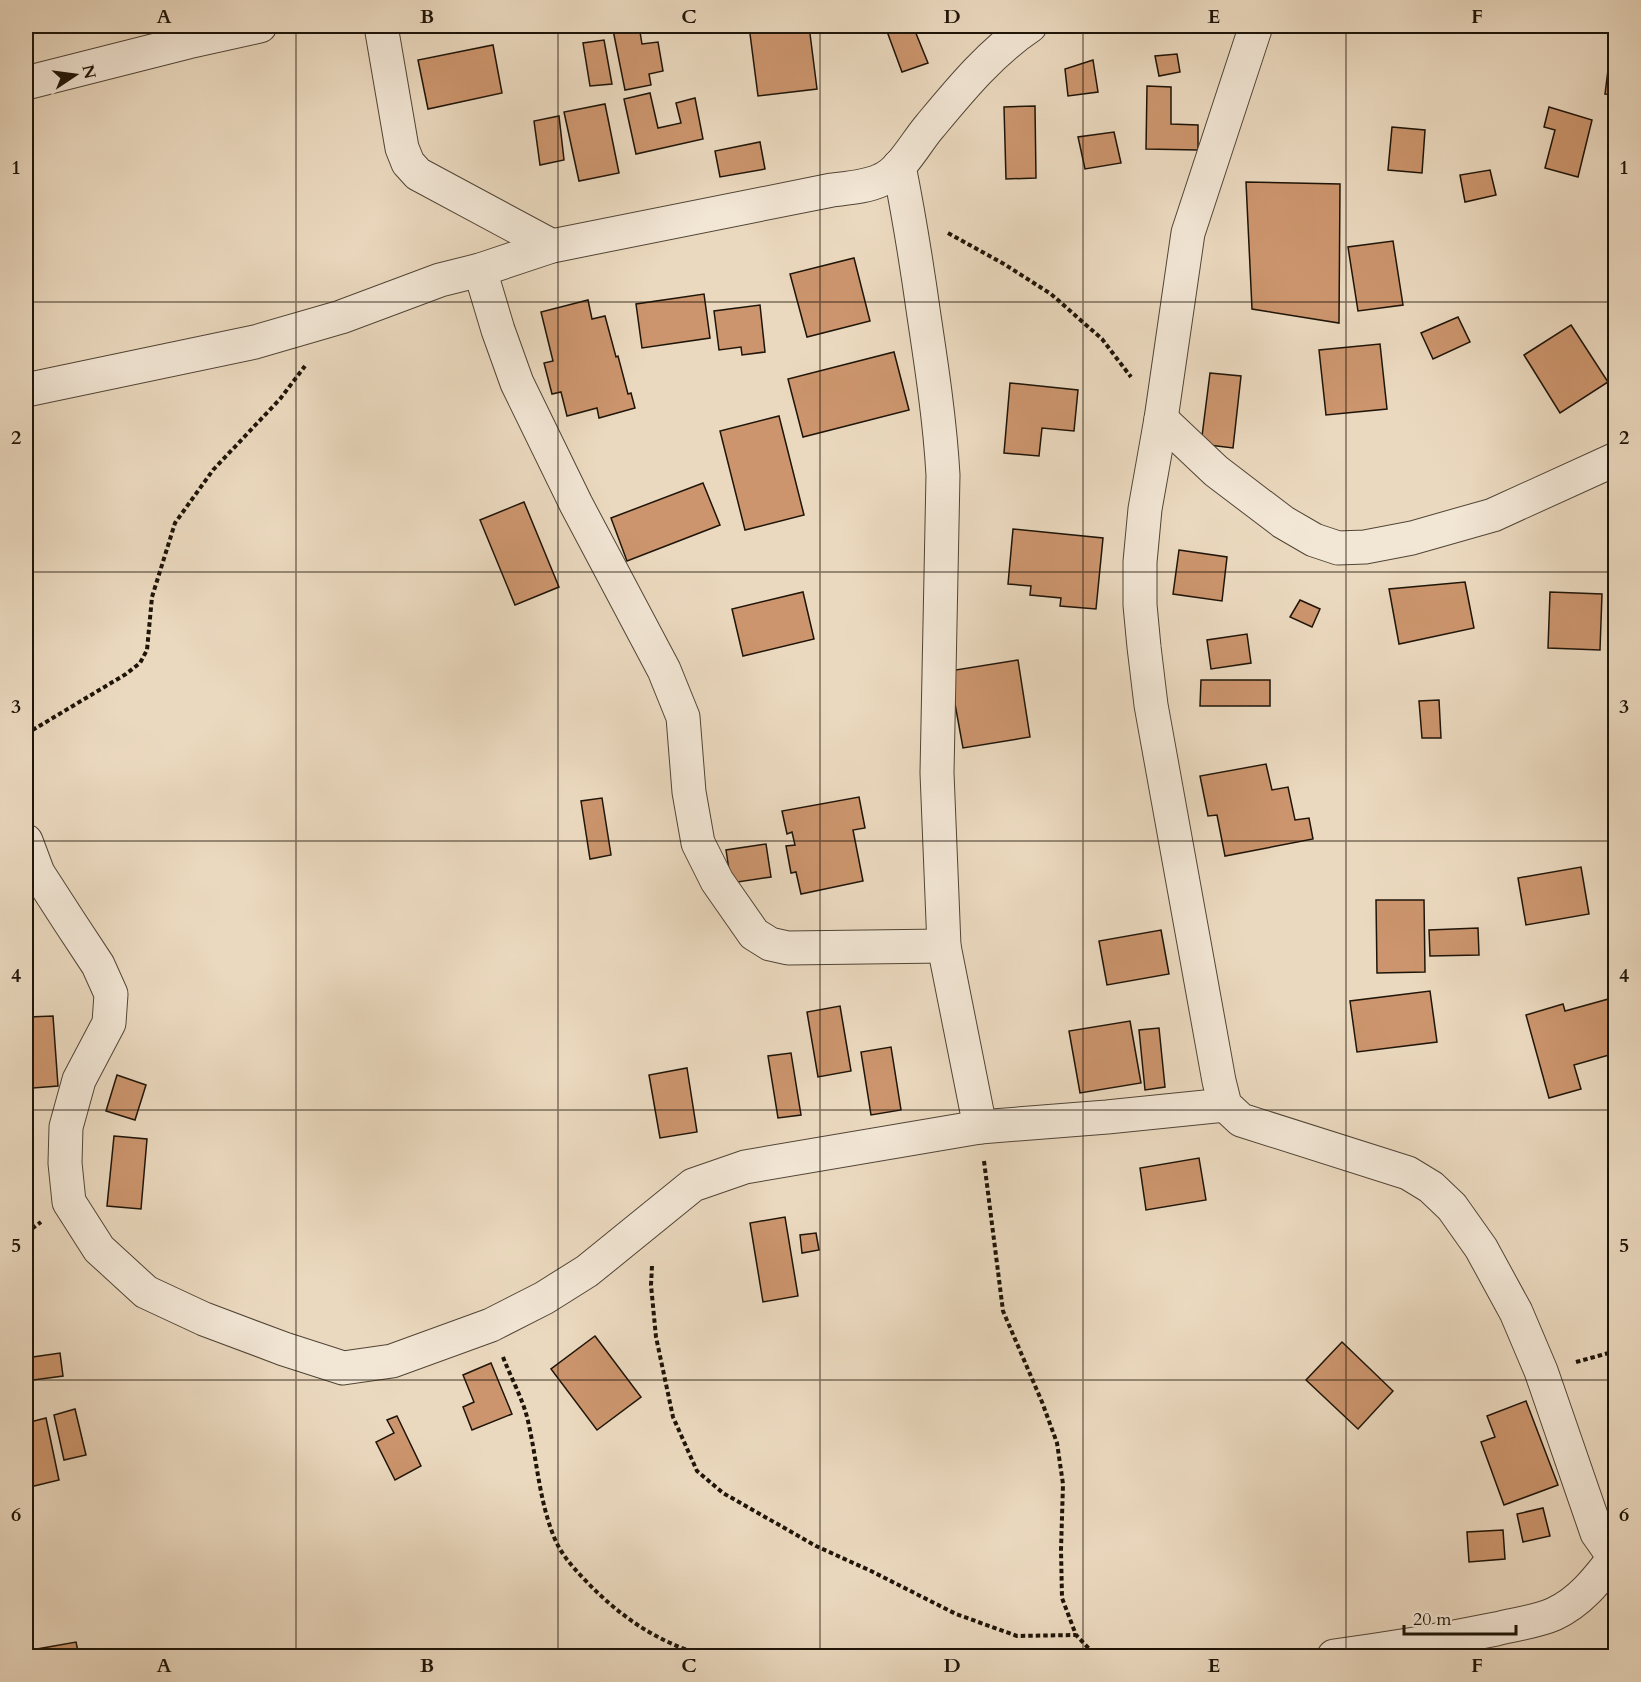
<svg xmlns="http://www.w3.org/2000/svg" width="1641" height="1682" viewBox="0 0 1641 1682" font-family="Cardo,serif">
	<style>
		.building { fill: #cc956d; stroke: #1e1408; stroke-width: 1.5 }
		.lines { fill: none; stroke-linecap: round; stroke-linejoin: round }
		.minor-casing { stroke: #514536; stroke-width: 35 }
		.path { stroke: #1e1408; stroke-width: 4; stroke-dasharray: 4.5 3; stroke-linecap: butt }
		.minor { stroke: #f2e6d5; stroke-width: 33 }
		.grid { fill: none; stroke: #1e1408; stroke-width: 1.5; stroke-opacity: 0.55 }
		.neatline { fill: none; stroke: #1e1408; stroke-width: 2 }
		.grid-label { font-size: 20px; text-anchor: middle; font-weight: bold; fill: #1e1408 }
	</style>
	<rect width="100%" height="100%" fill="#ebd9bf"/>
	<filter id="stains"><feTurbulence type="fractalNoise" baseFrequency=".00333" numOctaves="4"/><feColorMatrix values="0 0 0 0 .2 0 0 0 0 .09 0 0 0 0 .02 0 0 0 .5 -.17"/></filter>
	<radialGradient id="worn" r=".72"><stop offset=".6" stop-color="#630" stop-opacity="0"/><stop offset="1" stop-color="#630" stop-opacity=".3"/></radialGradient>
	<g class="building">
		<polygon points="634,26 639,26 642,44 658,42 663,71 649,74 651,85 625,90 613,30"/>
		<polygon points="749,26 809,26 817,89 758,96"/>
		<polygon points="885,26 913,26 928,63 902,72"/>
		<polygon points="604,40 612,84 590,86 583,43"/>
		<polygon points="493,45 502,93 428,109 418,60"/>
		<polygon points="1177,54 1180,72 1159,76 1155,56"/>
		<polygon points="1093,60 1098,92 1068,96 1065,69"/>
		<polygon points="1608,70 1616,70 1616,95 1605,94"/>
		<polygon points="1147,86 1171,87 1171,124 1198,125 1198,150 1146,149"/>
		<polygon points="650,93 658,128 681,123 676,103 695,98 703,139 636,154 624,99"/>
		<polygon points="605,104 619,173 579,181 564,112"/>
		<polygon points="1035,106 1036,178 1006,179 1004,107"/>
		<polygon points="1549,107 1592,120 1578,177 1545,168 1555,130 1544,127"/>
		<polygon points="559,116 564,160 540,165 534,121"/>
		<polygon points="1392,127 1425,130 1422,173 1388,170"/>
		<polygon points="1114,132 1121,163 1085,169 1078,137"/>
		<polygon points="760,142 765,169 720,177 715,151"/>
		<polygon points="1490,170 1496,195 1465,202 1460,175"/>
		<polygon points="1246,182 1340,184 1339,323 1252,309"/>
		<polygon points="1393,241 1403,305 1358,311 1348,247"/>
		<polygon points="854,258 870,321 807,337 790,274"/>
		<polygon points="704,294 710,338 642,348 636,304"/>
		<polygon points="588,300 592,319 605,316 616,357 618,356 628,394 631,393 635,408 599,418 597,408 567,416 561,392 552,394 544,363 553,361 541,312"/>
		<polygon points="760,305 765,352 742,355 741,347 719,350 714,311"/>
		<polygon points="1458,317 1470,342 1433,359 1421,333"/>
		<polygon points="1616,322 1616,335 1609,326"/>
		<polygon points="1571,325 1608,382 1560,413 1524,355"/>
		<polygon points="1380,344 1387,409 1326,415 1319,350"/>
		<polygon points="894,352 909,410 803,437 788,379"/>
		<polygon points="1210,373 1241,376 1233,448 1201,444"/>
		<polygon points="1010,383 1078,390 1074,431 1042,428 1039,456 1004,453"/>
		<polygon points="779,416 804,515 745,530 720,431"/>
		<polygon points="703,483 720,525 627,561 611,518"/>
		<polygon points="524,502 559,587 515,605 480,520"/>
		<polygon points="1013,529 1103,538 1096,609 1060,606 1061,598 1030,595 1031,586 1008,584"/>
		<polygon points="1179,550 1227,557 1222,601 1173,594"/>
		<polygon points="1465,582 1474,628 1399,644 1389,589"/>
		<polygon points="803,592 814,639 743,656 732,609"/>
		<polygon points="1550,592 1602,594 1600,650 1548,648"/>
		<polygon points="1300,600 1320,609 1312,627 1290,617"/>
		<polygon points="1616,601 1616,653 1611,652"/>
		<polygon points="1247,634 1251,663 1211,669 1207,640"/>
		<polygon points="1018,660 1030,737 963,748 949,671"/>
		<polygon points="1201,680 1270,680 1270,706 1200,706"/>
		<polygon points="1439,700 1441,738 1422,738 1419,701"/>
		<polygon points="1266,764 1272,790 1288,787 1295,820 1309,818 1313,839 1225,856 1217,815 1208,816 1200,776"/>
		<polygon points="859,797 865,828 853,830 863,881 801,894 796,872 791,873 786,846 795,845 792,832 787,834 782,811"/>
		<polygon points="602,798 611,855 590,859 581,801"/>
		<polygon points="1612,828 1616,828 1616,850 1611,850"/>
		<polygon points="766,844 771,877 731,883 726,850"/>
		<polygon points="1581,867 1589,914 1526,925 1518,878"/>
		<polygon points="1376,900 1424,900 1425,972 1377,973"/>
		<polygon points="1478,928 1479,955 1430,956 1429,930"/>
		<polygon points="1161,930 1169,974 1107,985 1099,941"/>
		<polygon points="1430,991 1437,1042 1357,1052 1350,1001"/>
		<polygon points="1612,998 1616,1010 1616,1028 1610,1030 1616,1053 1574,1065 1581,1089 1549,1098 1526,1015 1563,1004 1565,1011"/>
		<polygon points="840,1006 851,1071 818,1077 807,1012"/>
		<polygon points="53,1016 58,1086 33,1088 28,1017"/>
		<polygon points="1130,1021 1141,1083 1080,1093 1069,1031"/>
		<polygon points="1159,1028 1165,1087 1145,1090 1139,1030"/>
		<polygon points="891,1047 901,1110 871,1115 861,1052"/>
		<polygon points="791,1053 801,1115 778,1118 768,1056"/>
		<polygon points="687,1068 697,1132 660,1138 649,1075"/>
		<polygon points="117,1075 146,1085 135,1120 106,1111"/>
		<polygon points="114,1136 147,1139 141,1209 107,1206"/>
		<polygon points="1199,1158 1206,1200 1146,1210 1140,1168"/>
		<polygon points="785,1217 798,1296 763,1302 750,1223"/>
		<polygon points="816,1233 819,1250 802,1253 800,1235"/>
		<polygon points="595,1336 641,1397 597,1430 551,1369"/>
		<polygon points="1342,1342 1393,1391 1358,1429 1306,1380"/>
		<polygon points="60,1353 63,1376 26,1381 26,1358"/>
		<polygon points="491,1363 512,1414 472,1430 463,1407 474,1402 463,1375"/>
		<polygon points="1526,1401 1558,1485 1504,1505 1481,1442 1495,1437 1487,1416"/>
		<polygon points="75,1409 86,1455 64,1460 54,1415"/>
		<polygon points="397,1416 421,1466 395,1480 376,1442 394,1433 387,1420"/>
		<polygon points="46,1418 59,1480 26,1488 26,1423"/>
		<polygon points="1543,1508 1550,1536 1523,1542 1517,1514"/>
		<polygon points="1503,1530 1505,1559 1469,1562 1467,1532"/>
		<polygon points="76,1642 79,1656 26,1656 26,1651"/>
	</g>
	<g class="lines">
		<defs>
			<g id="minor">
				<polyline points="381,26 402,148 408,163 418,174 552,246"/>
				<polyline points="1256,26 1188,233 1161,419 1145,509 1140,562 1140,605 1144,647 1151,705 1219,1081 1225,1105 1241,1120 1408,1173 1431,1187 1452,1207 1481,1248 1516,1312 1541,1371 1597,1533 1616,1560"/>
				<polyline points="26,83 188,42 260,26"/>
				<path d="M899,166c10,50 18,100 25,150 8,53 16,106 19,159l-6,298 7,173 36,181"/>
				<polyline points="480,270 498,330 517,383 576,504 664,670 683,717 689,792 698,843 717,881 754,934 770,944 788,948 944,946"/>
				<path d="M26,390l229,-48 86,-25 99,-37 40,-10 72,-24 280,-56c16,-2 34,-3 49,-10 20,-8 35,-38 49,-54 30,-36 61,-74 100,-100"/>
				<polyline points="1161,419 1216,471 1283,522 1314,540 1338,548 1365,547 1412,538 1493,515 1616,459"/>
				<polyline points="26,841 38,873 69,921 98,965 111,994 109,1023 79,1080 66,1127 65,1163 69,1202 99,1249 146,1292 204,1319 284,1349 343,1368 392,1361 491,1325 544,1298 587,1271 693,1185 745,1167 980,1127 1107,1117 1225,1105"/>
				<path d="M1334,1656c54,-7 108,-16 162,-27 19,-5 40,-7 58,-15 26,-12 43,-34 60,-56"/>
			</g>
		</defs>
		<use href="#minor" class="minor-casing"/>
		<g class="path">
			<polyline points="948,233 1004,264 1051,294 1102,339 1131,377"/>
			<polyline points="26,734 126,674 140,663 147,650 152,597 175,523 213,470 280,399 305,366"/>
			<polyline points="984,1161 1003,1311 1042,1402 1057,1443 1063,1484 1061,1550 1062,1598 1076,1635 1096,1656"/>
			<polyline points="26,1233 41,1222"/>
			<polyline points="652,1266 651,1285 656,1337 673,1417 697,1471 723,1493 816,1546 871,1571 956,1614 1017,1636 1076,1635"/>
			<path d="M503,1357c8,21 20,42 25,64 9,39 11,79 26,116 7,17 17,28 29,41 36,38 72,63 122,78"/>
			<polyline points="1576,1362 1616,1351"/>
		</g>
		<use href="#minor" class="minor"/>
	</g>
	<path class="grid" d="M296,26v1630M558,26v1630M820,26v1630M1083,26v1630M1346,26v1630M26,302h1590M26,572h1590M26,841h1590M26,1110h1590M26,1380h1590"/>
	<rect width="1641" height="1682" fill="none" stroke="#ebd9bf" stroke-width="66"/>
	<g transform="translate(75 75) rotate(77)" stroke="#f2e6d5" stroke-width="4.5" paint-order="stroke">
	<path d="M0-4.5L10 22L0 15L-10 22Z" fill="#1e1408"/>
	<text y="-9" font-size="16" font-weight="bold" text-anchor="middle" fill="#1e1408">N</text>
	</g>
	<path d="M1404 1625v9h112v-9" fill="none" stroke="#1e1408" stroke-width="3"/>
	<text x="1413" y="1625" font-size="18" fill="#1e1408" stroke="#f2e6d5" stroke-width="4.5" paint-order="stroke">20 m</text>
	<rect x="33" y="33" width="1575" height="1616" class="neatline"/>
	<g class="grid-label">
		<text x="164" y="23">A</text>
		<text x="427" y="23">B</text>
		<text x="689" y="23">C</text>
		<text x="952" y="23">D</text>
		<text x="1214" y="23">E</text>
		<text x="1477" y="23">F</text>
		<text x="16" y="174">1</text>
		<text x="1624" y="174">1</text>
		<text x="16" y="444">2</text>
		<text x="1624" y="444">2</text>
		<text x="16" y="713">3</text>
		<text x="1624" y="713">3</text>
		<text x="16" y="982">4</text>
		<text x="1624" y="982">4</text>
		<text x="16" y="1252">5</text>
		<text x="1624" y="1252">5</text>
		<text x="16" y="1521">6</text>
		<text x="1624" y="1521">6</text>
		<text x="164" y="1672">A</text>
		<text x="427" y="1672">B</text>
		<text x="689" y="1672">C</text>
		<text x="952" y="1672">D</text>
		<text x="1214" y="1672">E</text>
		<text x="1477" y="1672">F</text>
	</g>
	<rect width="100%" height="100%" filter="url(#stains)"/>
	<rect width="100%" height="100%" fill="url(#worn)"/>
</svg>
